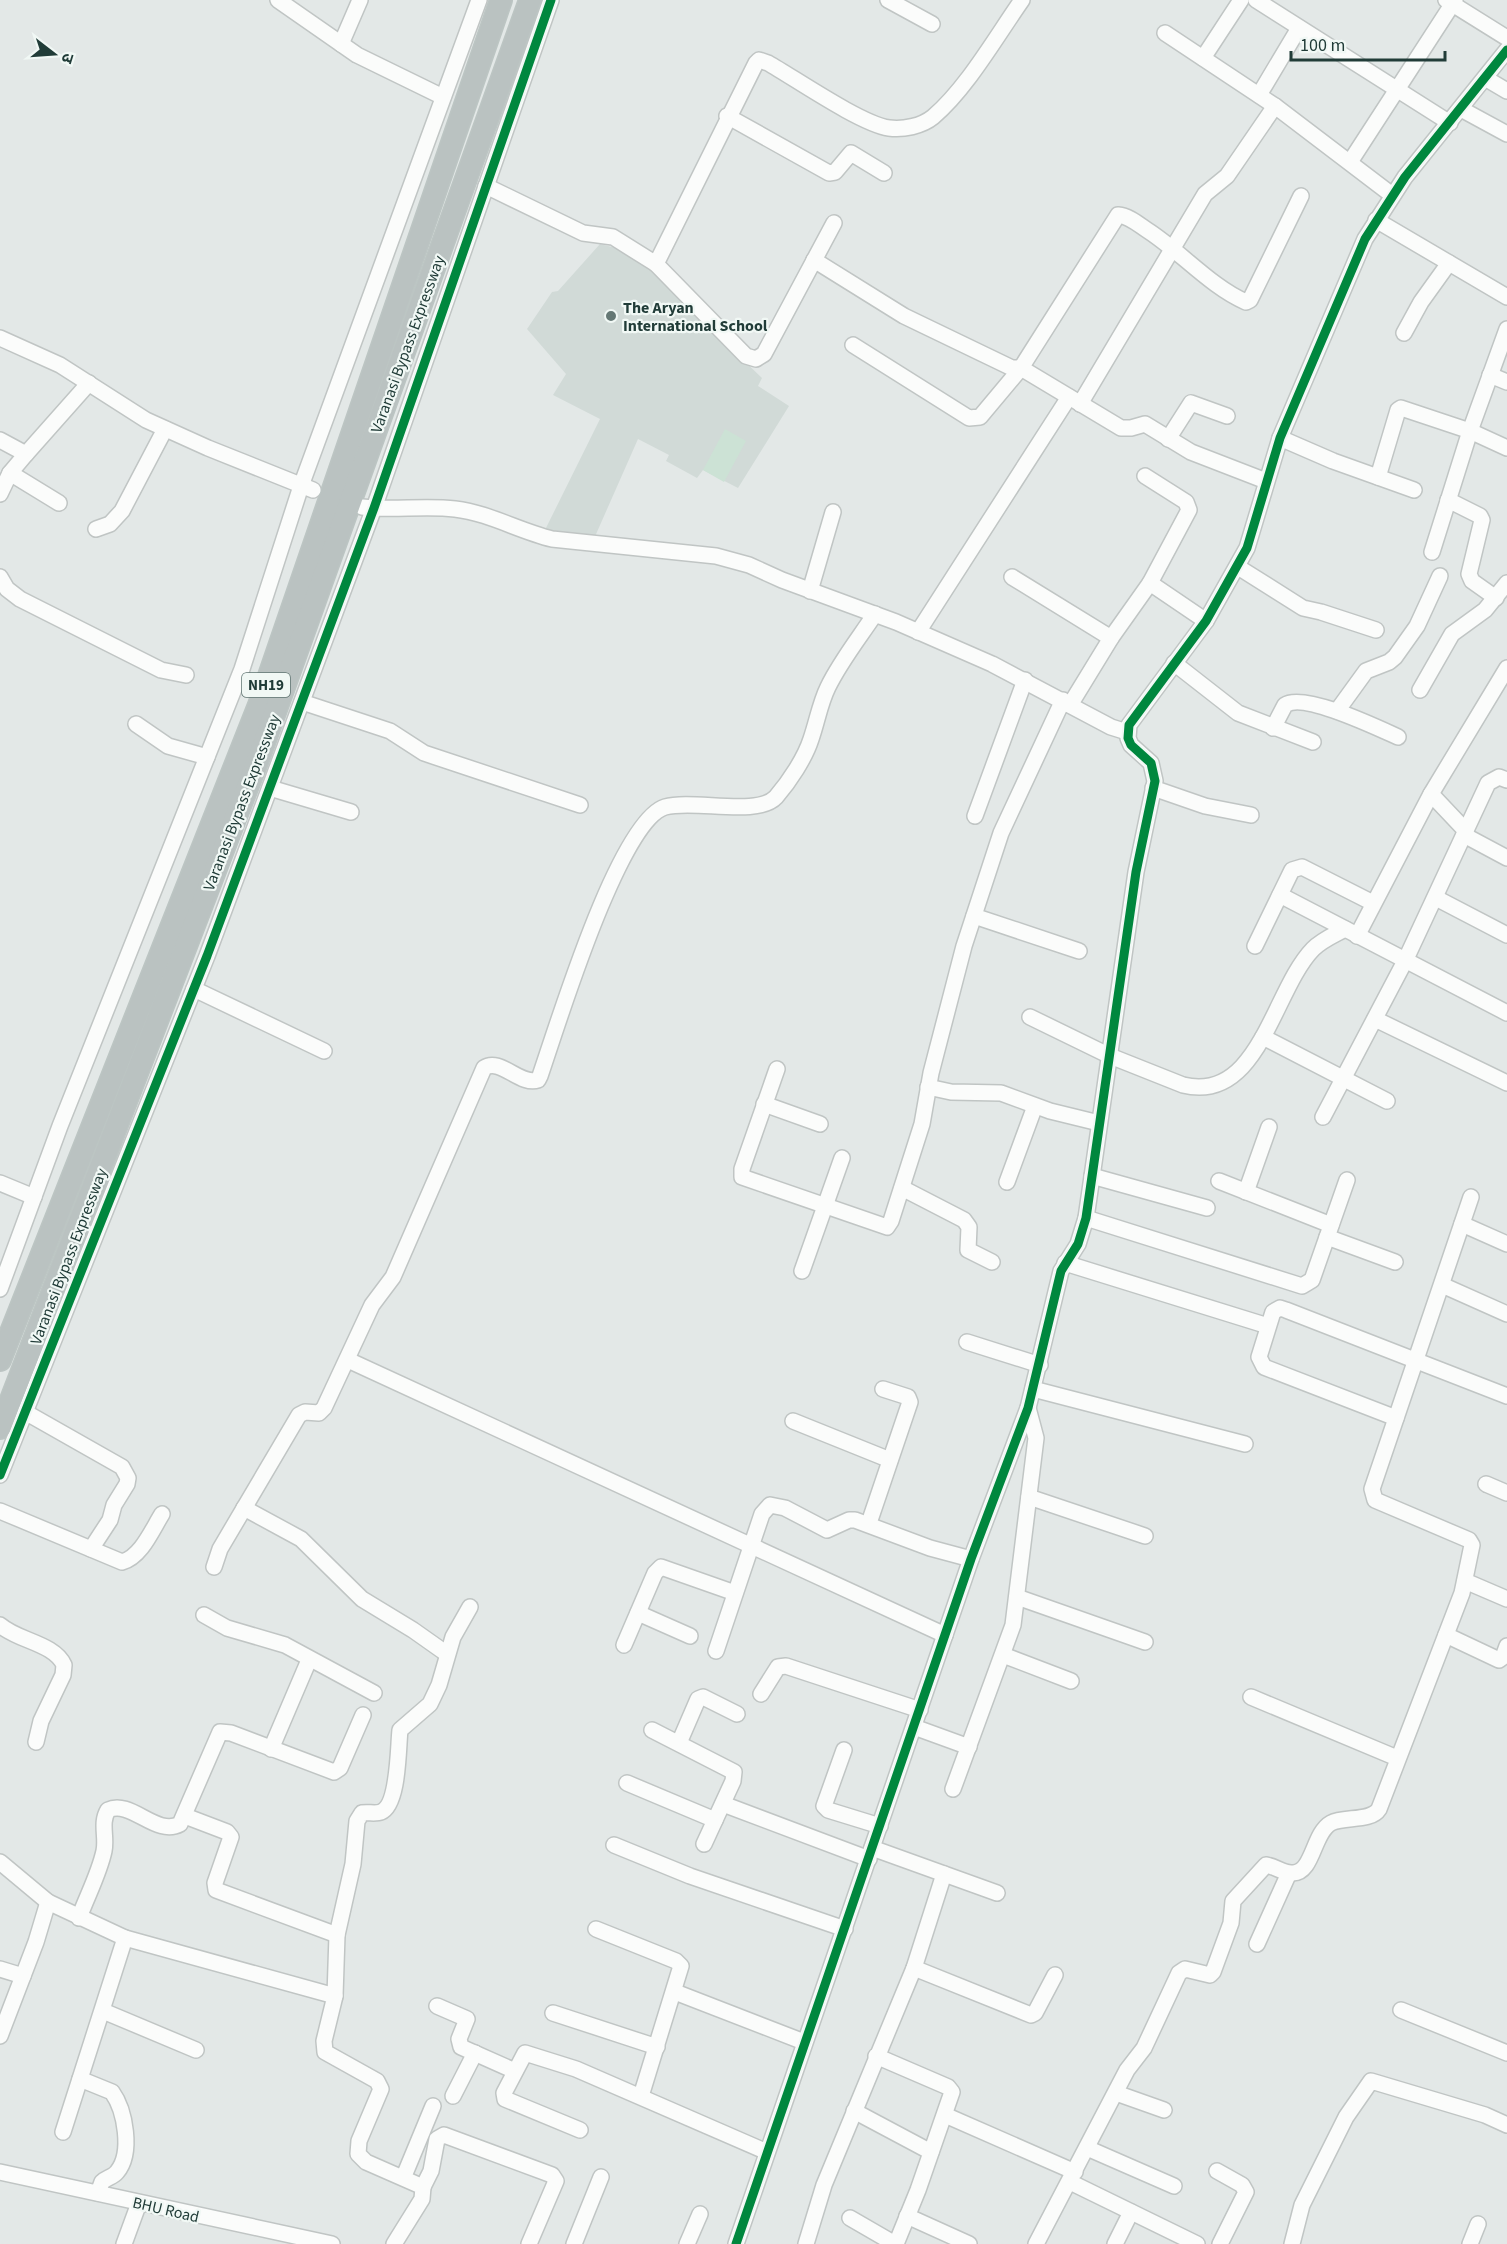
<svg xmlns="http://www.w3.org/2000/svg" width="1507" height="2244" viewBox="0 0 1507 2244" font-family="'Source Sans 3','Noto Sans Devanagari',sans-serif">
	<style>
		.built { fill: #d1dad7 }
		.green { fill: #cce2d5 }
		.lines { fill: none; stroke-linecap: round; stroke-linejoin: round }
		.minor-casing { stroke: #c0c5c4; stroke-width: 18 }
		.highway-casing { stroke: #bcc5c3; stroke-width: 24 }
		.minor { stroke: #fbfcfb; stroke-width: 15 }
		.highway { stroke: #bac2c1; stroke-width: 21 }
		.cycleway-casing { stroke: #f1f8f5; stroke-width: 13 }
		.cycleway { stroke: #00873e; stroke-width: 9 }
		.poi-dot { fill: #657875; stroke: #f1f8f5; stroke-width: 2 }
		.labels { text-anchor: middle; stroke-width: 4.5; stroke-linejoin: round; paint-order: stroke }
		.shield { fill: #f1f8f5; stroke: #5f7471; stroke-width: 1.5 }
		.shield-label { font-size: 15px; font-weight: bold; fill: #213c38 }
		.poi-label { font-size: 16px; font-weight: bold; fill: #213c38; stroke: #f1f8f5; text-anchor: start }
		.street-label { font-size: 16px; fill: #213c38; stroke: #f1f8f5 }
	</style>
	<rect width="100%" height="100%" fill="#e3e8e7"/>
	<polygon class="built" points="600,244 624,250 635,256 762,378 758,386 789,406 738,488 703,470 697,478 666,461 669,455 638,439 593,541 543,534 600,419 553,395 566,374 527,329 552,292 558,291"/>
	<polygon class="green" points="725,429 746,441 724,482 703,470"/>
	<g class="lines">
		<defs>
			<g id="minor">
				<polyline points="278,0 357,55 443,97"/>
				<polyline points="888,0 932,24"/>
				<polyline points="1256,0 1450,123"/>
				<polyline points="1446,0 1507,38"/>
				<polyline points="1165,33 1275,106 1392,195"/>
				<polyline points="341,44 360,0"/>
				<polyline points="1203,58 1241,0"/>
				<polyline points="1485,78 1507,91"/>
				<polyline points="1259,95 1299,28"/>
				<polyline points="1461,109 1507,134"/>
				<polyline points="727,116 829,173 835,172 851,153 884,173"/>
				<polyline points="1350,162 1455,0"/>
				<path d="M486,186l97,47 30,4 43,27 100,-201 3,-3 9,3c28,16 93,61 121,65 14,2 33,-2 44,-11 34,-29 63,-80 89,-117"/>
				<polyline points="1376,220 1507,297"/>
				<polyline points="814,260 904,316 1012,368 1021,368 1121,428 1131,428 1145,424 1191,452 1266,481"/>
				<polyline points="656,264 746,356 756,359 764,354 834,223"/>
				<polyline points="1404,333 1421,302 1449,263"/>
				<polyline points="0,338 60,365 146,420 208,448 313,490"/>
				<path d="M853,345l116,73 11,-1 41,-49 97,-153c11,1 20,9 29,15 33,21 64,57 99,72l4,-2 51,-104"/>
				<polyline points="1490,375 1507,382"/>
				<polyline points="1080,404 1205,194 1227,176 1275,106"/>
				<polyline points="1280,438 1333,461 1414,490"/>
				<polyline points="1168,439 1191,403 1227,416"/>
				<polyline points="0,440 26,454 89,383"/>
				<polyline points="10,473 59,503"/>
				<polyline points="1378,477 1398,410 1401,408 1470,431 1507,448"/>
				<polyline points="0,494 10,473 26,454"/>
				<polyline points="1448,500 1480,516 1482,520 1469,574 1472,581 1496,598"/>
				<path d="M362,507c30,4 62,-2 93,2 34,4 64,22 97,30l164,17 33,9 33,15 114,42 96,42 119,63 16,5"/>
				<polyline points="96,529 110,524 122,511 165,429"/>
				<polyline points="1432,552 1470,431 1507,329"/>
				<polyline points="1238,567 1303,608 1321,612 1376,630"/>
				<polyline points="0,577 7,589 20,599 161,670 186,675"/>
				<polyline points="1012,577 1111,638"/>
				<polyline points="1150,583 1206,621"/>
				<polyline points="810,591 833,512"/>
				<polyline points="918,632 1069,397"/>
				<polyline points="1174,663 1238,713 1313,742"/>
				<polyline points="1420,690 1452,634 1485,610 1507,583"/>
				<polyline points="302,702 390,731 424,753 580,805"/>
				<polyline points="1070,705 1111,638 1150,583 1189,510 1186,502 1145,476"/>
				<polyline points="1337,711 1366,671 1389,662 1395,657 1417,626 1440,576"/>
				<polyline points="136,724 168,746 207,757"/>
				<path d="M1273,728l12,-23c18,-13 93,23 113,32"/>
				<polyline points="270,788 351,812"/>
				<polyline points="1153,788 1205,806 1251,815"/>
				<polyline points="1431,794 1466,831"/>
				<polyline points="975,816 1025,680"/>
				<polyline points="1464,835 1507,858"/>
				<polyline points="1280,895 1507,1013"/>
				<polyline points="1436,898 1507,935"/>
				<polyline points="974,916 1079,951"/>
				<polyline points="1357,936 1431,794 1507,668"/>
				<polyline points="1255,946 1292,870 1302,867 1373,903"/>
				<polyline points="194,989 324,1051"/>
				<path d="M1030,1017l80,39 73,29c76,19 90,-95 130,-136 9,-9 21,-14 32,-20"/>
				<polyline points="1375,1019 1507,1083"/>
				<polyline points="1263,1037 1387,1101"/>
				<polyline points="777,1069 742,1169 742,1177 887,1227 891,1221 922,1124 931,1073 964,946 1001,833 1063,700"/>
				<polyline points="928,1087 951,1092 1001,1093 1050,1111 1099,1123"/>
				<polyline points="764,1104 820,1124"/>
				<polyline points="1323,1117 1405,961 1488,783 1499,777 1507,780"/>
				<polyline points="1092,1176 1207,1208"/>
				<polyline points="1219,1181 1331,1225"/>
				<polyline points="1007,1182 1035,1106"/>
				<polyline points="0,1183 34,1197"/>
				<polyline points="902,1188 964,1220 969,1227 968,1250 992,1262"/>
				<polyline points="1246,1192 1269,1127"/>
				<polyline points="1086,1218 1302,1286 1312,1280 1347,1180"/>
				<polyline points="1462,1224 1507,1244"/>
				<polyline points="1327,1237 1395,1262"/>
				<polyline points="1065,1263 1268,1326"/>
				<polyline points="802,1271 842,1158"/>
				<polyline points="1442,1285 1507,1314"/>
				<polyline points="0,1289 60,1126 242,669 301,486 479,0"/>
				<polyline points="967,1342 1040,1365"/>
				<polyline points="348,1360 945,1635"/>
				<polyline points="1033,1389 1245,1444"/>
				<polyline points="25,1412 122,1467 128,1478 127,1484 114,1505 110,1520 91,1549"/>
				<polyline points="1396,1418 1264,1367 1259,1357 1273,1312 1280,1308 1286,1310 1507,1396"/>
				<polyline points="793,1421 890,1460"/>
				<polyline points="0,1475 207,956 374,508 551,0"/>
				<polyline points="1486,1484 1507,1493"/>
				<polyline points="1029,1497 1145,1536"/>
				<polyline points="244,1508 301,1539 362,1599 413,1630 447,1654"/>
				<path d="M0,1511l122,51c19,-5 30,-32 40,-48"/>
				<polyline points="869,1523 910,1402 908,1397 883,1389"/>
				<path d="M214,1567l6,-18 79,-134 6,-3 14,1 5,-5 48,-103 21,-28 91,-209c16,-11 36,18 54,12l2,-4c17,-49 79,-255 125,-269 28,-8 93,10 111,-10 13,-15 29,-39 35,-58 6,-17 9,-36 17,-52 12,-25 31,-49 47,-73"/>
				<polyline points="1465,1581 1507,1599"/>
				<polyline points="1017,1597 1145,1642"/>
				<polyline points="638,1613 690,1636"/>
				<polyline points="204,1615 227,1628 285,1645 374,1693"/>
				<path d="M0,1625c18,16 54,18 64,40l-1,10 -22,46 -5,21"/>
				<polyline points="1446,1635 1499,1660 1503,1657 1507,1646"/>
				<polyline points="624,1645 655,1573 661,1567 735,1593"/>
				<polyline points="716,1651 762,1514 770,1505 785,1508 827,1530 849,1520 855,1520 930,1548 971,1559"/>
				<polyline points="1003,1655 1071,1681"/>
				<polyline points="761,1694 778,1667 786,1666 920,1710"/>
				<polyline points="1251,1697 1397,1758"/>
				<polyline points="914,1727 969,1747"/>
				<polyline points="652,1730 734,1772 733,1781 704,1844"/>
				<polyline points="679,1743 698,1699 703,1697 737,1714"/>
				<polyline points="271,1749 309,1660"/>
				<polyline points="844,1750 824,1806 828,1810 880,1826"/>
				<polyline points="627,1783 715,1820"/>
				<polyline points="953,1789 1013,1625 1036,1438 1028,1408"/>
				<polyline points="723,1804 869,1859"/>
				<polyline points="185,1816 227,1832 231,1837 215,1883 216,1890 337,1935"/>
				<polyline points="614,1845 690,1876 845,1929"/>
				<polyline points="872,1848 997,1893"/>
				<polyline points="0,1862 48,1902 125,1938 63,2132"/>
				<path d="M79,1918c8,-22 20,-44 25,-67 3,-14 -4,-28 4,-41 23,-11 48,27 72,14l40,-92 11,1 103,39 6,-4 23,-53"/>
				<polyline points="596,1929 676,1961 681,1966 641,2096"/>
				<polyline points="125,1938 335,1996 324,2041 325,2052 377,2081 381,2089 359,2141 358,2154 366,2162 423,2187 422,2199 394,2244"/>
				<polyline points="1257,1944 1289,1873"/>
				<polyline points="914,1968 1031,2015 1035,2013 1055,1975"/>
				<polyline points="0,1969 23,1976"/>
				<polyline points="675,1992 804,2042"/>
				<path d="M335,1996l2,-61 16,-71 4,-43 5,-8c6,-1 14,1 19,-1 18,-7 17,-66 19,-82l30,-26 9,-19 14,-48 17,-30"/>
				<polyline points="437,2006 467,2019 459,2039 461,2047 515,2071"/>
				<polyline points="1401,2010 1507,2053"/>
				<polyline points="103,2011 196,2050"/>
				<polyline points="553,2013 657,2047"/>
				<polyline points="0,2036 36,1942 48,1902"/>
				<polyline points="876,2056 948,2087 952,2092 918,2190 896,2244"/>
				<path d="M80,2079l32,13c13,18 21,61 5,80 -4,5 -11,6 -15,10l-4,11"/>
				<polyline points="1116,2093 1164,2110"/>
				<polyline points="453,2096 475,2053"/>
				<polyline points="854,2111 931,2152"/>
				<polyline points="945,2115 1075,2172"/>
				<polyline points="580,2130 505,2099 504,2093 525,2053 576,2069 767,2152"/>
				<polyline points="1087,2148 1174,2186"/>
				<polyline points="1217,2171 1242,2185 1246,2192 1220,2244"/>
				<polyline points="0,2172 332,2244"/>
				<polyline points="404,2176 433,2106"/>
				<polyline points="1070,2182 1197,2244"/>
				<polyline points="423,2187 431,2171 437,2139 444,2135 552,2175 556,2181 529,2244"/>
				<polyline points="907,2216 969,2244"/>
				<polyline points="850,2218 895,2244"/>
				<polyline points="124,2244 139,2203"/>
				<polyline points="574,2244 601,2177"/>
				<polyline points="687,2244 700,2214"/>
				<polyline points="736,2244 971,1559 1028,1408 1061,1271 1078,1244 1086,1218 1136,872 1155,781 1151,763 1131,745 1128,738 1129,725 1206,621 1247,548 1280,438 1365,239 1405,177 1507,50"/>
				<polyline points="806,2244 824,2185 914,1968 944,1874"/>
				<path d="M1036,2244l91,-174 17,-22 35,-75 6,-4 25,6 3,-3 18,-49 2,-22 33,-36c9,1 18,9 27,8 20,0 20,-40 38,-50 13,-7 40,-1 48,-14l83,-216 10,-48 -3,-5 -94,-40 -3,-11 99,-292"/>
				<polyline points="1115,2244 1131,2212"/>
				<polyline points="1292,2244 1302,2205 1346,2117 1371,2081 1485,2115 1507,2125"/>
				<polyline points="1470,2244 1478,2224"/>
			</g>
			<g id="highway">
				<polyline points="0,1360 259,705 501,0"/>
				<polyline points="0,1428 259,757 530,0"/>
			</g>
		</defs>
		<use href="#minor" class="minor-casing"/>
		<use href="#highway" class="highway-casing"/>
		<use href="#minor" class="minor"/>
		<use href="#highway" class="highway"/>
		<defs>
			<g id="cycleway">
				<polyline points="0,1475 207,956 374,508 551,0"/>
				<polyline points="736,2244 971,1559 1028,1408 1061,1271 1078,1244 1086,1218 1136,872 1155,781 1151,763 1131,745 1128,738 1129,725 1206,621 1247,548 1280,438 1365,239 1405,177 1507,50"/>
			</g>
		</defs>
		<use href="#cycleway" class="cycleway-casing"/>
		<use href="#cycleway" class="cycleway"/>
	</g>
	<circle class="poi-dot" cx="611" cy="316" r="6"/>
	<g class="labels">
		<rect class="shield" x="242" y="673" width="48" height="24" rx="4.5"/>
		<g class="shield-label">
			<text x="266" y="690">NH19</text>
		</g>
		<g class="poi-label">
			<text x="623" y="313">The Aryan<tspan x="623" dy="18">International School</tspan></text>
		</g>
		<g class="street-label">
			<text transform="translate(407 344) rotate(-70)" y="6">Varanasi Bypass Expressway</text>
			<text transform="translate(241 802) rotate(-69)" y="6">Varanasi Bypass Expressway</text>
			<text transform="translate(68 1256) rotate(-69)" y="6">Varanasi Bypass Expressway</text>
			<text transform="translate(166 2209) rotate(13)" y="6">BHU Road</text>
		</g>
	</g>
	<g transform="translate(54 54) rotate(107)" stroke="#f1f8f5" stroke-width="4.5" paint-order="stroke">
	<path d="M0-4.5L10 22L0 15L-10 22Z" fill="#213c38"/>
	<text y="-9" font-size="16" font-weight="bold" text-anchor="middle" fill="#213c38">उ</text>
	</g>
	<path d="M1291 51v9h154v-9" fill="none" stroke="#213c38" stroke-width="3"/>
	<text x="1300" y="51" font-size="18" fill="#213c38" stroke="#f1f8f5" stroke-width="4.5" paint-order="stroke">100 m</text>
</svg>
